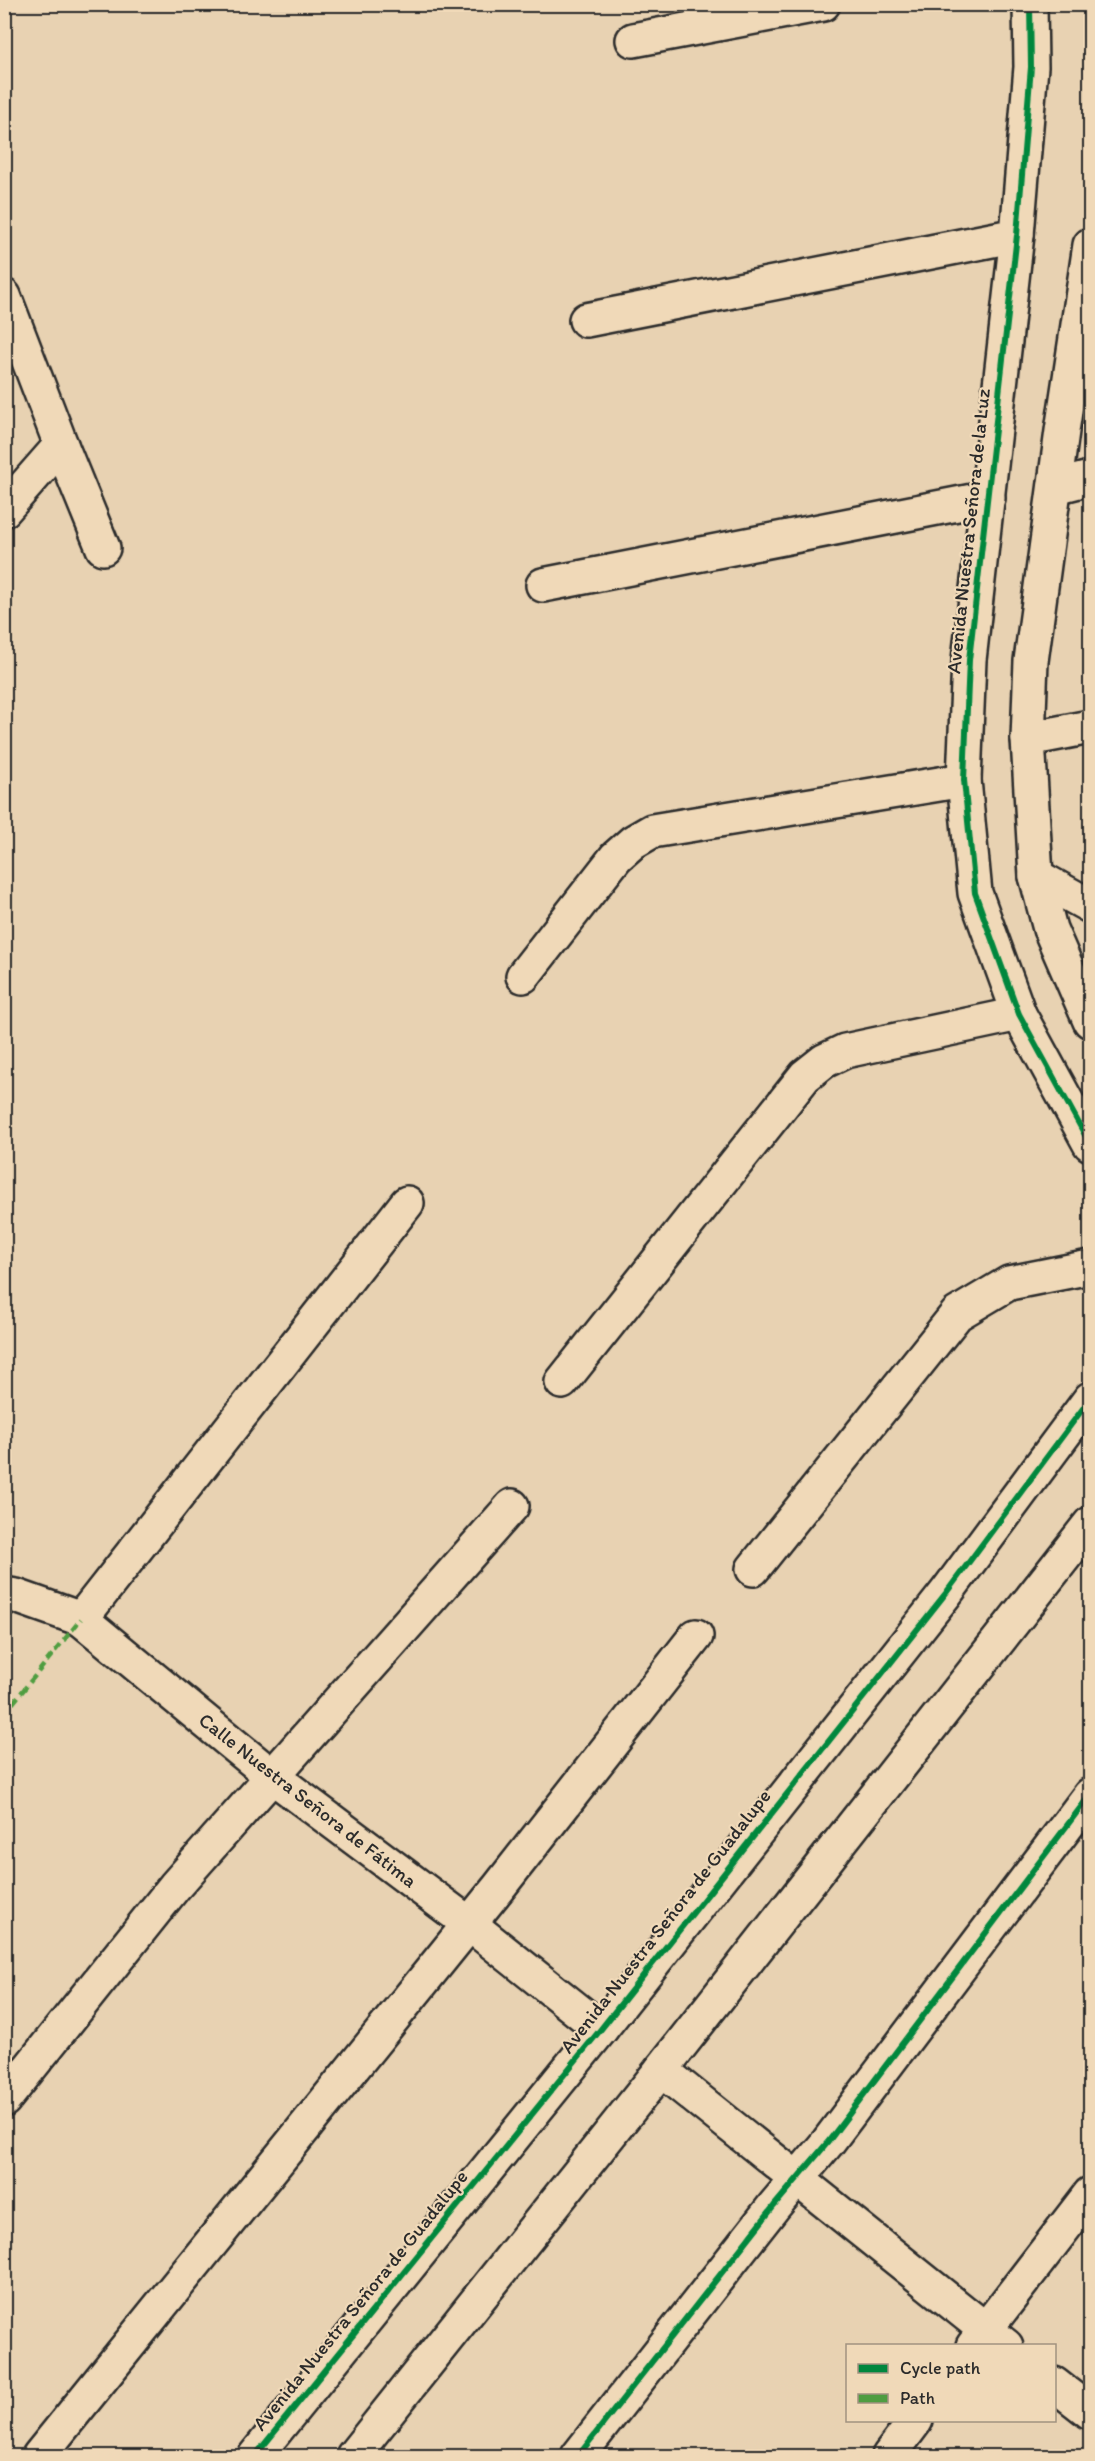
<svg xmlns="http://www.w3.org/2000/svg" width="1095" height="2461" viewBox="0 0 1095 2461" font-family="Itim,sans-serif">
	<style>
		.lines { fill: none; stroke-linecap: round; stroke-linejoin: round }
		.minor-casing { stroke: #2b2b2b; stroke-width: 38 }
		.minor { stroke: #f0d9b8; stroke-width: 33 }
		.quiet { stroke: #4f9d41; stroke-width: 4.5; stroke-dasharray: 9 4.5; stroke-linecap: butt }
		.cycleway-casing { stroke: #f0d9b8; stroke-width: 10 }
		.cycleway { stroke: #00873e; stroke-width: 6 }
		.labels { text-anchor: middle; stroke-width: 4.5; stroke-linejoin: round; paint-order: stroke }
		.street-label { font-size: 20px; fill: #2b2b2b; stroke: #f0d9b8 }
	</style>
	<rect width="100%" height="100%" fill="#e8d2b2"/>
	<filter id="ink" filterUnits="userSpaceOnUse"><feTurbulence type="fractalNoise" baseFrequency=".0167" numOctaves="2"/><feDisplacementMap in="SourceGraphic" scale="12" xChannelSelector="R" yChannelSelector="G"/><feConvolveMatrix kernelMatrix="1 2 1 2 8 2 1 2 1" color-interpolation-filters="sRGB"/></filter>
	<g filter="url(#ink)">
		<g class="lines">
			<defs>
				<g id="minor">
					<polyline points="1030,4 1031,67 1017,235 969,660 964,780 975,893 1019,1014 1090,1144"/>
					<polyline points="633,40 823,4"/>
					<polyline points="1090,245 1062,431 1031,661 1028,739 1036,876 1050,929 1090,1021"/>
					<polyline points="4,296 61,445 103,548"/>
					<polyline points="586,320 1017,235"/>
					<polyline points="1055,487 1090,478"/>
					<polyline points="4,510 61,445"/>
					<polyline points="543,585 988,498"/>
					<polyline points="1028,739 1090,727"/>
					<polyline points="1036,876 1090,906"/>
					<polyline points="523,976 616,857 633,842 652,831 964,780"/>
					<polyline points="562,1382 805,1076 824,1061 845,1051 1019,1014"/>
					<polyline points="753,1569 957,1314 1009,1283 1090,1267"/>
					<polyline points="4,1594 16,1596 81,1619 273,1777 468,1923 601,2029"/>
					<polyline points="81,1619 407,1203"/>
					<polyline points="661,2070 1006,2346"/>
					<polyline points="4,2100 175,1886 512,1506"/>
					<polyline points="973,2346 1090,2194"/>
					<polyline points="1054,2384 1090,2412"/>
					<polyline points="39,2456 499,1887 696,1636"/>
					<polyline points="255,2456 601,2029 946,1593 1090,1399"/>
					<polyline points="353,2456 661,2070 1090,1524"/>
					<polyline points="578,2456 774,2206 828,2142 1090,1795"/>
					<polyline points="889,2456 916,2420"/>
				</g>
			</defs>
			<use href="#minor" class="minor-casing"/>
			<use href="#minor" class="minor"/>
			<polyline class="quiet" points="4,1714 81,1619"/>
			<defs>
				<g id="cycleway">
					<polyline points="1030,4 1031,67 1017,235 969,660 964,780 975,893 1019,1014 1090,1144"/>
					<polyline points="255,2456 601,2029 946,1593 1090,1399"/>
					<polyline points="578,2456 774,2206 828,2142 1090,1795"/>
				</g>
			</defs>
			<use href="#cycleway" class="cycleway-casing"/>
			<use href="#cycleway" class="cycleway"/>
		</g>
	</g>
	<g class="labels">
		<g class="street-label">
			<text transform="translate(968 531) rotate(-84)" y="7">Avenida Nuestra Señora de la Luz</text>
			<text transform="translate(308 1800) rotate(38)" y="7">Calle Nuestra Señora de Fátima</text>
			<text transform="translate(665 1921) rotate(-52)" y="7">Avenida Nuestra Señora de Guadalupe</text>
			<text transform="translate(360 2300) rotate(-51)" y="7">Avenida Nuestra Señora de Guadalupe</text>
		</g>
	</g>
	<rect width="1095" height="2461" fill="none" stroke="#f0d9b8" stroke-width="24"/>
	<rect x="12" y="12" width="1071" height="2437" fill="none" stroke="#2b2b2b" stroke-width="2" filter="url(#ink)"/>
	<rect x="846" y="2344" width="210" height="78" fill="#f0d9b8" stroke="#a19380" stroke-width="1.5"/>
	<rect x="858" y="2364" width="30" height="9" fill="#00873e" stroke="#a19380" stroke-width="1.5"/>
	<text x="900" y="2374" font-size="18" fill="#2b2b2b">Cycle path</text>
	<rect x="858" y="2394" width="30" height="9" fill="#4f9d41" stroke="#a19380" stroke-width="1.5"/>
	<text x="900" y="2404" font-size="18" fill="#2b2b2b">Path</text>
</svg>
